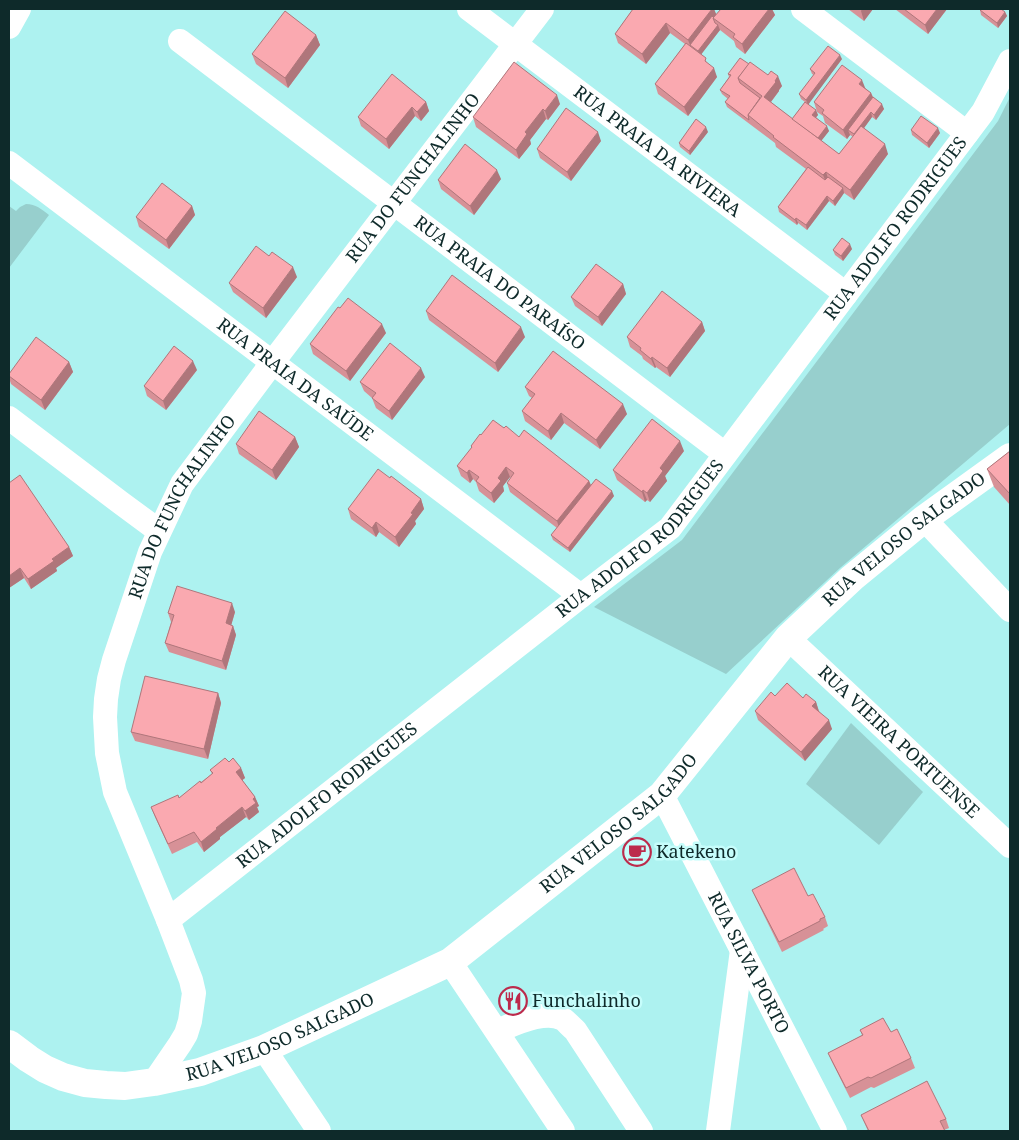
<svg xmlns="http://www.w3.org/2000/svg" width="1019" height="1140" viewBox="0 0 1019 1140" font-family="'Noto Serif',serif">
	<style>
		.green { fill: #97cfcd }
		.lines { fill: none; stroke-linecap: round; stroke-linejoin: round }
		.minor { stroke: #fff; stroke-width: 24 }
		.tertiary { stroke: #fff; stroke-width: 28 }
		.wall { fill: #d79197 }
		.shaded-wall { fill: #af767b }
		.building { fill: #faa9b0; stroke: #af767b }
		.labels { text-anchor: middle; stroke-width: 5; stroke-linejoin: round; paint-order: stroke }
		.street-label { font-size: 18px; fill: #0e2a2a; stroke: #c6fdfb }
		.poi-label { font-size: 18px; fill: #0e2a2a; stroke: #c6fdfb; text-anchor: start }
	</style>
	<rect width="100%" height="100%" fill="#adf2f0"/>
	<g class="green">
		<polygon points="1010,97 1010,424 840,568 726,674 594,607 682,540 998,121"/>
		<path d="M26,204c10,0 15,5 23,11l-40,53v-62l7,5 4,-4z"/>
		<polygon points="851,723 923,792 879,845 806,784"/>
	</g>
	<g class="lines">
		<g class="minor">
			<path id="s1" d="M469,9l377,285"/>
			<polyline points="803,9 967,133"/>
			<polyline points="9,27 19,9"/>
			<path id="s2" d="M180,41l545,413"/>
			<path id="s3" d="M9,163l572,433"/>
			<polyline points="9,418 121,503 159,531"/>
			<polyline points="924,519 1010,610"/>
			<path id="s4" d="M788,638l222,208"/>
			<path id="s5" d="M662,795l173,336"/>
			<path id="s6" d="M168,920l413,-324 89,-68 313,-416 27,-51"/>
			<polyline points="450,962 563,1131"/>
			<path d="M497,1031c18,-7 48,-22 66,-12 4,3 8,8 12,11l66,101"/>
			<polyline points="264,1049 319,1131"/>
			<path id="s7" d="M154,1082l26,-38 6,-10 4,-13 4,-28 -3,-13 -23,-60 -53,-128 -8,-39 -2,-36 1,-18 3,-20 5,-19 36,-108 32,-68 90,-121 270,-354"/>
			<polyline points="718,1131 742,950"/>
		</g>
		<path class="tertiary" id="s8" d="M9,1044l20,15 16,10 18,8 22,6 21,2 19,1 29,-4 46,-10 64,-23 186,-87 212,-167 126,-157 64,-60 72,-59 86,-62"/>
	</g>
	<g class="wall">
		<polygon points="633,9 714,9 716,15 721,9 772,9 775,15 745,54 736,47 734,41 720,30 701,54 717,77 688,116 658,94 655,84 685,44 670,33 646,64 618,43 615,34"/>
		<polygon points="848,9 873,9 864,21"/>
		<polygon points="895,9 947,9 928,34"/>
		<polygon points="980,10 1005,12 1007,16 998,28 981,15"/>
		<polygon points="316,35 320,45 288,88 256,64 252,54"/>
		<polygon points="842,59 808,104 818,115 816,117 829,131 821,141 839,154 853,137 850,135 847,139 825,123 823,116 817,112 814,102 865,88 871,93 873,97 884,109 876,120 872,117 864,128 888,154 854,200 844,193 835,206 829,201 807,230 798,223 797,225 779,212 778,207 806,169 776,147 775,143 727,107 725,102 728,99 722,94 720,90 729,77 728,74 748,64 782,86 779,90 779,91 771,102 792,119 805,102 801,99 799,94 814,75 812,74 810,69"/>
		<polygon points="426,102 429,111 421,121 415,116 389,149 361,126 358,117"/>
		<polygon points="560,104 548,120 546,119 530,140 531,144 519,159 476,127 473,117"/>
		<polygon points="911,130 940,133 929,148 912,135"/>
		<polygon points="708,132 690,155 680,147 679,143"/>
		<polygon points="601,141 571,181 540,158 537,149"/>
		<polygon points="501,179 474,215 441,189 438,180"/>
		<polygon points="192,206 195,215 169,249 139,227 136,217"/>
		<polygon points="852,249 843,261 835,255 833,250"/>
		<polygon points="297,277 266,318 233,292 229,283"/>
		<polygon points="623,284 626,294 602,326 575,306 571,297"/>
		<polygon points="340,308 386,333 350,381 313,354 310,344"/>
		<polygon points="426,311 525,337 498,372 429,320"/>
		<polygon points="702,322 705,331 670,377 656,367 655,368 643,359 642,356 630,347 627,337"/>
		<polygon points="69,362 73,372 45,410 11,384 9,378 9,374"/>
		<polygon points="197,370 166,410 147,396 144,386"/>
		<polygon points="425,377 392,420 376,408 372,398 364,391 360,382"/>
		<polygon points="525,387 627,414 600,449 564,423 551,440 525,421 522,411 532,398 529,396"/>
		<polygon points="504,428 519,437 589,481 591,485 614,496 570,552 553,540 551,535 557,528 510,492 507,483 511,478 510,477 503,486 504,491 494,503 479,491 476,482 473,479 470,483 461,476 457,466 472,448 471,446 481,435"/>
		<polygon points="295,437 299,447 276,480 239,454 236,444"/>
		<polygon points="684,451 665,476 667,481 650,502 647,500 645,502 617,480 613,470"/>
		<polygon points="1010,451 1010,505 994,487 987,469"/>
		<polygon points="390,478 421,499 424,509 415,521 416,524 399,547 379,532 376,537 351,519 348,509"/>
		<polygon points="9,483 69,547 73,556 56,568 57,571 31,589 24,578 9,588"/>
		<polygon points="235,612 231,625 233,626 236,635 226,670 169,652 165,643 171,622 168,613"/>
		<polygon points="218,693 221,703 208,759 135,741 131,732"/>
		<polygon points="775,696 803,698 816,702 819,711 832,729 805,761 758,720 755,711"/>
		<polygon points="229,762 241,768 245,778 242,780 255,797 259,806 257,807 259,812 249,820 246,817 220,837 220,839 204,852 197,842 172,854 155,817 151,807 179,798 212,774 210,770"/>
		<polygon points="752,890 825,917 828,926 823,929 824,930 782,952 756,899"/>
		<polygon points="860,1030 891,1032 911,1058 915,1068 874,1088 871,1087 850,1098 832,1062 828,1053 862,1035"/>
		<polygon points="861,1115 946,1119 949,1128 944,1130 945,1131 868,1131"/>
	</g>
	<g class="shaded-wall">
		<polygon points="712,9 714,9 717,16 713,18 690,45 688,40"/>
		<polygon points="769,9 772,9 775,15 745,54 742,44"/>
		<polygon points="862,9 873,9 864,21 861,11"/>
		<polygon points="937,9 947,9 928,34 925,25"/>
		<polygon points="1005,12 1007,16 998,28 997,23"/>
		<polygon points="666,23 670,33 646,64 642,54"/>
		<polygon points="718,25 720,30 700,56 698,51"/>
		<polygon points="316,35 320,45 288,88 285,78"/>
		<polygon points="840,55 842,59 808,105 806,100"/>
		<polygon points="714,68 717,77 688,116 684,107"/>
		<polygon points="778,76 782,86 779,90 779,91 767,107 764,97"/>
		<polygon points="862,80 866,90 859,84"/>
		<polygon points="871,93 875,102 848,130 850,135 847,139 843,130"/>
		<polygon points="557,95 560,104 548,120 545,111"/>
		<polygon points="426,102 429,111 421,121 417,112"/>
		<polygon points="882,104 884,109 876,120 874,115"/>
		<polygon points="412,107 415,116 389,149 386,139"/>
		<polygon points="543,109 546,119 530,140 531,144 519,159 516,150 525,132"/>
		<polygon points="816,110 818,115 814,120 812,115"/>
		<polygon points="871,112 872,117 856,139 854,134"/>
		<polygon points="827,126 829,131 818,145 816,140"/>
		<polygon points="706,127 708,132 690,155 689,151"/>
		<polygon points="938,128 940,133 929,148 927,143"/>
		<polygon points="598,132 601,141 571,181 567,172"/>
		<polygon points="885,144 888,154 854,200 850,190"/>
		<polygon points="497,170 501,179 474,215 470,206"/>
		<polygon points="826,172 829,181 827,185 823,175"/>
		<polygon points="843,188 844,193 835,206 833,201"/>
		<polygon points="827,196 829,201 807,230 806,225"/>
		<polygon points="192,206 195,215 169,249 166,240"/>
		<polygon points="796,218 798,223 797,225 795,220"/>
		<polygon points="850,244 852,249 843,261 841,256"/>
		<polygon points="293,267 297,277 266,318 263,308"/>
		<polygon points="623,284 626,294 602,326 598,317"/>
		<polygon points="702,322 705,331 670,377 667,368"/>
		<polygon points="382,324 386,333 350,381 346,371"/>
		<polygon points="521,327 525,337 498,372 495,363"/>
		<polygon points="652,357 656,367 655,368 651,359"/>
		<polygon points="193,361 197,370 166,410 163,401"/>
		<polygon points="69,362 73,372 45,410 41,400"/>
		<polygon points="421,368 425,377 392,420 389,411"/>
		<polygon points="623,404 627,414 600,449 596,440"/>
		<polygon points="561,413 564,423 551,440 548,431"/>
		<polygon points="295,437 299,447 276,480 272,470"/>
		<polygon points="680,441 684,451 665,476 667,481 650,502 647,493 660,468"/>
		<polygon points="506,467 510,477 503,486 504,491 494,503 491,493 498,478"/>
		<polygon points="469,470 473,479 470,483 467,473"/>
		<polygon points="589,481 593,490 560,531 557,521"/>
		<polygon points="643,490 647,500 645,502 642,492"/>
		<polygon points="612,491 614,496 570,552 568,548"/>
		<polygon points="421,499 424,509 415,521 416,524 399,547 395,537 411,513"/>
		<polygon points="376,522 379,532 376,537 372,528"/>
		<polygon points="69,547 73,556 56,568 57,571 31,589 28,579 52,559"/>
		<polygon points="20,568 24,578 9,588 9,576"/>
		<polygon points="232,603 235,612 229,633 226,623"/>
		<polygon points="233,626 236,635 226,670 222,661"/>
		<polygon points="218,693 221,703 208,759 204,749"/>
		<polygon points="816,702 819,712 812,706"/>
		<polygon points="829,720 832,729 805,761 801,752"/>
		<polygon points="241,768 245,778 240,782 236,772"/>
		<polygon points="255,797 259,806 257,807 259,812 249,820 245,811 253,799"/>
		<polygon points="242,807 246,817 220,837 220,839 204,852 201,842 216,828"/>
	</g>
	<g class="building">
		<polygon points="633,9 712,9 688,40 666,23 642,54 615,34"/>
		<polygon points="721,9 769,9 742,44 733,37 735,34 713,18"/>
		<polygon points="904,9 937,9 925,25"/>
		<polygon points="980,9 1001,9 1005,12 997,23 980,10"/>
		<polygon points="285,11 316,35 285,78 252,54"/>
		<polygon points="712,16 714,18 713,18 715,23 718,25 698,51 690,45"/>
		<polygon points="686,43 706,58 705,61 714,68 684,107 655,84"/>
		<polygon points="828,46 840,55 806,100 799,94 815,73 810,69"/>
		<polygon points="740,58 749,64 738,78 740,83 760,98 748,115 749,120 725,102 730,96 720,90 731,75 728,74"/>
		<polygon points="514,62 557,95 545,111 543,109 525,132 527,134 516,150 473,117"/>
		<polygon points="750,62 768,75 771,71 778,76 775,81 776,82 764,97 839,154 861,126 885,144 850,190 826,172 823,175 773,137 774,136 748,115 762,96 738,78"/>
		<polygon points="842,65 862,80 859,84 871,93 843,130 822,113 824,110 814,102"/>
		<polygon points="392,74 426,102 417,112 412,107 386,139 358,117"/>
		<polygon points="873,97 882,104 874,115 871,112 854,134 848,130"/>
		<polygon points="805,102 816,110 812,115 827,126 818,138 792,119"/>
		<polygon points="566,108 598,132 567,172 537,149"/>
		<polygon points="921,116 938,128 927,143 911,130"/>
		<polygon points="696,119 706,127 689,151 679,143"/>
		<polygon points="465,144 497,170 470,206 438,180"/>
		<polygon points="808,167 825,180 828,177 843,188 833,201 827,196 806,225 796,218 795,220 778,207"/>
		<polygon points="162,183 192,206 166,240 136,217"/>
		<polygon points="842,238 850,244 841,256 833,250"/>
		<polygon points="256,246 269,256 272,252 293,267 263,308 229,283"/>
		<polygon points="596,264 623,284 598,317 571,297"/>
		<polygon points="452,275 521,327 495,363 426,311"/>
		<polygon points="662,291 702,322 667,368 652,357 651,359 640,350 641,348 627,337"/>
		<polygon points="348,298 382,324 346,371 310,344 338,307 340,308"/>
		<polygon points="36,337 69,362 41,400 9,376 9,374"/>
		<polygon points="390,343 421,368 389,411 372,398 376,393 360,382"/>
		<polygon points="174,346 193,361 163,401 144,386"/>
		<polygon points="553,351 623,404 596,440 561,413 548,431 522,411 535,394 525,387"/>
		<polygon points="259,411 295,437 272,470 236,444"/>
		<polygon points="652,419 680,441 660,468 663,471 647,493 643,490 642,492 613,470"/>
		<polygon points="493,420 504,428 506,426 519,437 524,430 589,481 557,521 507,483 514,473 506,467 498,478 501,481 491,493 476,481 479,477 469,470 467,473 457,466 472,447 471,446 480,434 481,435"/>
		<polygon points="1010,451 1010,494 987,469"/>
		<polygon points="378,469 390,478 391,476 421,499 411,513 413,514 395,537 376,522 372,528 348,509"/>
		<polygon points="20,475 69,547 52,559 54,561 28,579 20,568 9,576 9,483"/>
		<polygon points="596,479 612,491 568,548 551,535"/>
		<polygon points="177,586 232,603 226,623 233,626 222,661 165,643 174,615 168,613"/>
		<polygon points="145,676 218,693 204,749 131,732"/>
		<polygon points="787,683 803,698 806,694 816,702 812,706 829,720 801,752 755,711 771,692 775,696"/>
		<polygon points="225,758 229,762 233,758 241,768 236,772 255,797 253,799 256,803 245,811 242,807 216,828 217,829 201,842 194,832 168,844 151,807 178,795 179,798 200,781 201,783 213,773 210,770"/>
		<polygon points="794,868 808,896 813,894 825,917 820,919 820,921 779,942 752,890"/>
		<polygon points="883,1018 891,1032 897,1029 911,1058 871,1078 868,1077 846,1088 828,1053 863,1035 860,1030"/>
		<polygon points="927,1081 946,1119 940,1121 945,1131 869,1131 861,1115"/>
	</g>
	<defs>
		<symbol id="cafe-ring" viewBox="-11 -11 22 22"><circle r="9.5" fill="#c6fdfb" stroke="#bc2b4c" stroke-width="1.5"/><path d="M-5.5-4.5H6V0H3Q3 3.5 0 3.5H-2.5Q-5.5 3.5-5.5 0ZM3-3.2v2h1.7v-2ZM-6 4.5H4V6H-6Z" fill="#bc2b4c"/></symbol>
		<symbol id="restaurant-ring" viewBox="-11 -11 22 22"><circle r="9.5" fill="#c6fdfb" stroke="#bc2b4c" stroke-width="1.5"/><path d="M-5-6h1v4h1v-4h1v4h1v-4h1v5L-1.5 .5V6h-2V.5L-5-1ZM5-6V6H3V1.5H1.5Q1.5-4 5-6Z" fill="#bc2b4c"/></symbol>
	</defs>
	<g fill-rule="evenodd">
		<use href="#cafe-ring" x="621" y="836" width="32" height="32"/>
		<use href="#restaurant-ring" x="497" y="985" width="32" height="32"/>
	</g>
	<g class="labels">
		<g class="street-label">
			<text dy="6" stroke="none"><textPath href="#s1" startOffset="236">RUA PRAIA DA RIVIERA</textPath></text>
			<text dy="6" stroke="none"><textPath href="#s7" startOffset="1022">RUA DO FUNCHALINHO</textPath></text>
			<text dy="6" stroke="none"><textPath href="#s6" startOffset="1012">RUA ADOLFO RODRIGUES</textPath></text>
			<text dy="6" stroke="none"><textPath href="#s2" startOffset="401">RUA PRAIA DO PARAÍSO</textPath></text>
			<text dy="6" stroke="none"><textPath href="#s3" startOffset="359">RUA PRAIA DA SAÚDE</textPath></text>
			<text dy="6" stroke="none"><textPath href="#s7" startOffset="618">RUA DO FUNCHALINHO</textPath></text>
			<text dy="6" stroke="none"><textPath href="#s6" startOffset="608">RUA ADOLFO RODRIGUES</textPath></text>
			<text dy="6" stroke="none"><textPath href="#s8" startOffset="1100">RUA VELOSO SALGADO</textPath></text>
			<text dy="6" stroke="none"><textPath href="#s4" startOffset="152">RUA VIEIRA PORTUENSE</textPath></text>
			<text dy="6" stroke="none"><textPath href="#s6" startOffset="202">RUA ADOLFO RODRIGUES</textPath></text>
			<text dy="6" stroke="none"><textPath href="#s8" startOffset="695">RUA VELOSO SALGADO</textPath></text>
			<text dy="6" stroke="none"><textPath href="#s5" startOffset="189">RUA SILVA PORTO</textPath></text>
			<text dy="6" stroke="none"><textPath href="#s8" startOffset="290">RUA VELOSO SALGADO</textPath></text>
		</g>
		<g class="poi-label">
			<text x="656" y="858">Katekeno</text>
			<text x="532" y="1007">Funchalinho</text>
		</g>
	</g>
	<rect width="1019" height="1140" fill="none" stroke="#0e2a2a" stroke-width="20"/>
</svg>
